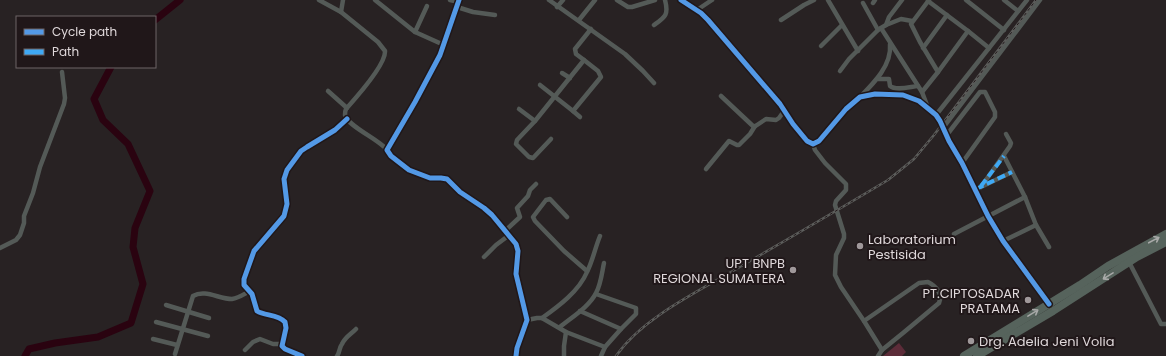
<svg xmlns="http://www.w3.org/2000/svg" width="1166" height="356" viewBox="0 0 1166 356" font-family="Poppins,sans-serif">
	<style>
		.green { fill: #5c2c39 }
		.lines { fill: none; stroke-linecap: round; stroke-linejoin: round }
		.river { stroke: #2a0310; stroke-width: 7 }
		.street { stroke: #545a57; stroke-width: 4.5 }
		.highway { stroke: #56635c; stroke-width: 8 }
		.rail-casing { stroke: #5c5d5b; stroke-width: 2.5 }
		.rail { stroke: #201719; stroke-width: 1; stroke-dasharray: 3; stroke-linecap: butt }
		.quiet { stroke: #3fa9f5; stroke-width: 4; stroke-dasharray: 8 4; stroke-linecap: butt }
		.cycleway-casing { stroke: #201719; stroke-width: 8 }
		.cycleway { stroke: #5399e6; stroke-width: 5 }
		.oneway { stroke: #a8a9a8 }
		.poi-dot { fill: #9f989a; stroke: #201719; stroke-width: 1.5 }
		.labels { text-anchor: middle; stroke-width: 4; stroke-linejoin: round; paint-order: stroke }
		.poi-label { font-size: 13px; fill: #dfd8da; stroke: #201719; text-anchor: start }
	</style>
	<rect width="100%" height="100%" fill="#282223"/>
	<polygon class="green" points="899,343 906,352 902,356 883,356"/>
	<g class="lines">
		<g class="river">
			<polyline points="155,20 180,0"/>
			<polyline points="25,356 29,349 55,343 98,337 131,323 143,284 133,247 135,228 150,191 128,144 103,120 94,99 111,67"/>
		</g>
		<g class="street">
			<path d="M319,0l22,12 37,30 7,9c1,13 -30,48 -39,58 -1,2 -1,4 -1,6 2,11 35,25 42,35"/>
			<polyline points="375,0 415,32 444,45"/>
			<polyline points="450,0 459,2"/>
			<polyline points="459,0 440,55 415,102 387,150 391,156 409,170 430,178 441,178 447,179 460,192 484,208 492,215 516,244 518,251 516,274 527,320 517,348 516,356"/>
			<polyline points="549,0 625,54 643,71 654,83"/>
			<polyline points="617,0 628,7 632,7 655,0"/>
			<polyline points="681,0 701,13 708,20 780,104 793,124 807,141 813,144 819,141 846,109 860,97 875,94 903,95 919,101 936,115 940,121 949,141 962,163 988,216 1003,241 1049,304"/>
			<polyline points="828,0 858,51"/>
			<polyline points="966,0 1004,30"/>
			<polyline points="1004,0 1018,11"/>
			<polyline points="928,1 968,31 938,72"/>
			<polyline points="863,3 878,30 881,28 922,92 928,108"/>
			<polyline points="873,3 875,0"/>
			<polyline points="457,7 473,12 495,15"/>
			<polyline points="557,7 563,0"/>
			<polyline points="697,10 712,0"/>
			<polyline points="341,12 343,0"/>
			<polyline points="579,20 595,0"/>
			<polyline points="781,20 804,5 814,0"/>
			<path d="M654,25c11,-8 15,-10 11,-25"/>
			<polyline points="886,25 901,19 912,21"/>
			<polyline points="881,28 886,25 889,17 902,0"/>
			<polyline points="968,31 989,48"/>
			<polyline points="415,32 427,6"/>
			<polyline points="821,46 842,25"/>
			<polyline points="923,48 947,15"/>
			<polyline points="840,71 849,59 878,30"/>
			<polyline points="562,73 570,78"/>
			<path d="M878,79h11l1,7c6,5 19,1 28,0"/>
			<polyline points="540,85 573,111 580,117"/>
			<polyline points="328,91 347,108"/>
			<polyline points="922,92 938,72 920,42 911,24 929,0"/>
			<polyline points="721,96 754,127 766,119 776,120 779,118 784,111"/>
			<path d="M860,97c14,-14 32,-32 30,-53"/>
			<polyline points="519,109 535,121"/>
			<polyline points="573,111 601,77 598,71 584,60"/>
			<polyline points="936,115 1027,0"/>
			<polyline points="943,128 1040,0"/>
			<polyline points="946,136 980,92 985,92 995,112 995,117 962,163"/>
			<polyline points="551,139 533,158 529,157 516,144 517,140 535,121 584,60 576,54 575,49 591,29"/>
			<polyline points="813,144 815,150 825,163 846,184 846,190 836,201 835,205 844,234 844,238 836,255 835,275 841,287 864,321 882,350 878,356"/>
			<polyline points="1004,156 1025,197 1036,225 1049,247"/>
			<polyline points="706,169 729,141 737,145 739,145 750,134 755,126"/>
			<polyline points="983,186 1012,172"/>
			<polyline points="981,187 1010,146 1011,143 1006,134"/>
			<polyline points="567,217 550,199 546,200 533,217 535,221 564,251 587,271"/>
			<polyline points="505,231 520,217 517,208 528,196 530,190 536,184"/>
			<polyline points="954,234 1025,197"/>
			<polyline points="1003,241 1036,225"/>
			<polyline points="0,248 16,240 20,235 24,223 24,216 33,193 40,167 64,104 65,98 62,72"/>
			<polyline points="484,257 496,245 508,236"/>
			<polyline points="1129,262 1161,324 1166,324"/>
			<polyline points="596,294 636,308 636,314 621,329"/>
			<polyline points="166,305 209,318"/>
			<path d="M542,318c17,-12 37,-27 45,-46 6,-12 8,-24 13,-36"/>
			<polyline points="527,320 537,318 542,318 566,332 605,347 621,329 580,311"/>
			<path d="M864,321l55,-38 9,-1c8,4 15,12 11,21l-36,30 -21,17"/>
			<polyline points="156,322 208,336"/>
			<path d="M560,327c12,-10 29,-20 36,-34 5,-9 6,-21 8,-30"/>
			<polyline points="153,339 177,345"/>
			<polyline points="245,350 253,342 260,339 273,344 282,344"/>
			<path d="M175,354l18,-58c12,-7 26,3 39,3 7,-1 12,-5 18,-8"/>
			<path d="M302,356l-17,-7 -3,-3 4,-18 -1,-6c-7,-8 -20,-6 -28,-11l-5,-17 -8,-9v-6l10,-28 30,-35 3,-12 -3,-25 3,-9 14,-19 6,-4 28,-17 12,-11"/>
			<path d="M337,356c3,-4 2,-8 5,-12 3,-7 9,-10 14,-15"/>
			<polyline points="564,356 564,346 566,332"/>
			<polyline points="601,356 605,347"/>
		</g>
		<g class="highway">
			<polyline points="964,356 1080,285 1108,266 1166,234"/>
			<polyline points="977,356 1053,311 1137,257 1166,242"/>
		</g>
		<defs>
			<path id="rail" d="M616,356c26,-38 83,-65 122,-88 50,-29 100,-58 150,-88l26,-21 20,-24 102,-135"/>
		</defs>
		<use href="#rail" class="rail-casing"/>
		<use href="#rail" class="rail"/>
		<g class="quiet">
			<polyline points="981,186 1004,156"/>
			<polyline points="976,189 1012,172"/>
		</g>
		<defs>
			<g id="cycleway">
				<polyline points="459,0 440,55 415,102 387,150 391,156 409,170 430,178 441,178 447,179 460,192 484,208 492,215 516,244 518,251 516,274 527,320 517,348 516,356"/>
				<polyline points="681,0 701,13 708,20 780,104 793,124 807,141 813,144 819,141 846,109 860,97 875,94 903,95 919,101 936,115 940,121 949,141 962,163 988,216 1003,241 1049,304"/>
				<path d="M302,356l-17,-7 -3,-3 4,-18 -1,-6c-7,-8 -20,-6 -28,-11l-5,-17 -8,-9v-6l10,-28 30,-35 3,-12 -3,-25 3,-9 14,-19 6,-4 28,-17 12,-11"/>
			</g>
		</defs>
		<use href="#cycleway" class="cycleway-casing"/>
		<use href="#cycleway" class="cycleway"/>
	</g>
	<defs><path id="oneway-shaft" d="M-6 0H5M1.5-3L5.5 0L1.5 3" fill="none" stroke-width="1.6" stroke-linecap="round" stroke-linejoin="round"/></defs>
	<g class="oneway">
		<use href="#oneway-shaft" transform="translate(1154 240) rotate(-28)"/>
		<use href="#oneway-shaft" transform="translate(1108 276) rotate(148)"/>
		<use href="#oneway-shaft" transform="translate(1033 313) rotate(-31)"/>
	</g>
	<g class="poi-dot">
		<circle cx="860" cy="246" r="4"/>
		<circle cx="793" cy="270" r="4"/>
		<circle cx="1028" cy="300" r="4"/>
		<circle cx="971" cy="341" r="4"/>
	</g>
	<g class="labels">
		<g class="poi-label">
			<text x="868" y="244">Laboratorium<tspan x="868" dy="15">Pestisida</tspan></text>
			<text x="785" y="268" text-anchor="end">UPT BNPB<tspan x="785" dy="15">REGIONAL SUMATERA</tspan></text>
			<text x="1020" y="298" text-anchor="end">PT.CIPTOSADAR<tspan x="1020" dy="15">PRATAMA</tspan></text>
			<text x="979" y="346">Drg. Adelia Jeni Volia</text>
		</g>
	</g>
	<rect x="16" y="16" width="140" height="52" fill="#201719" stroke="#6c6466"/>
	<rect x="24" y="29" width="20" height="6" fill="#5399e6" stroke="#6c6466"/>
	<text x="52" y="36" font-size="12" fill="#dfd8da">Cycle path</text>
	<rect x="24" y="49" width="20" height="6" fill="#3fa9f5" stroke="#6c6466"/>
	<text x="52" y="56" font-size="12" fill="#dfd8da">Path</text>
</svg>
